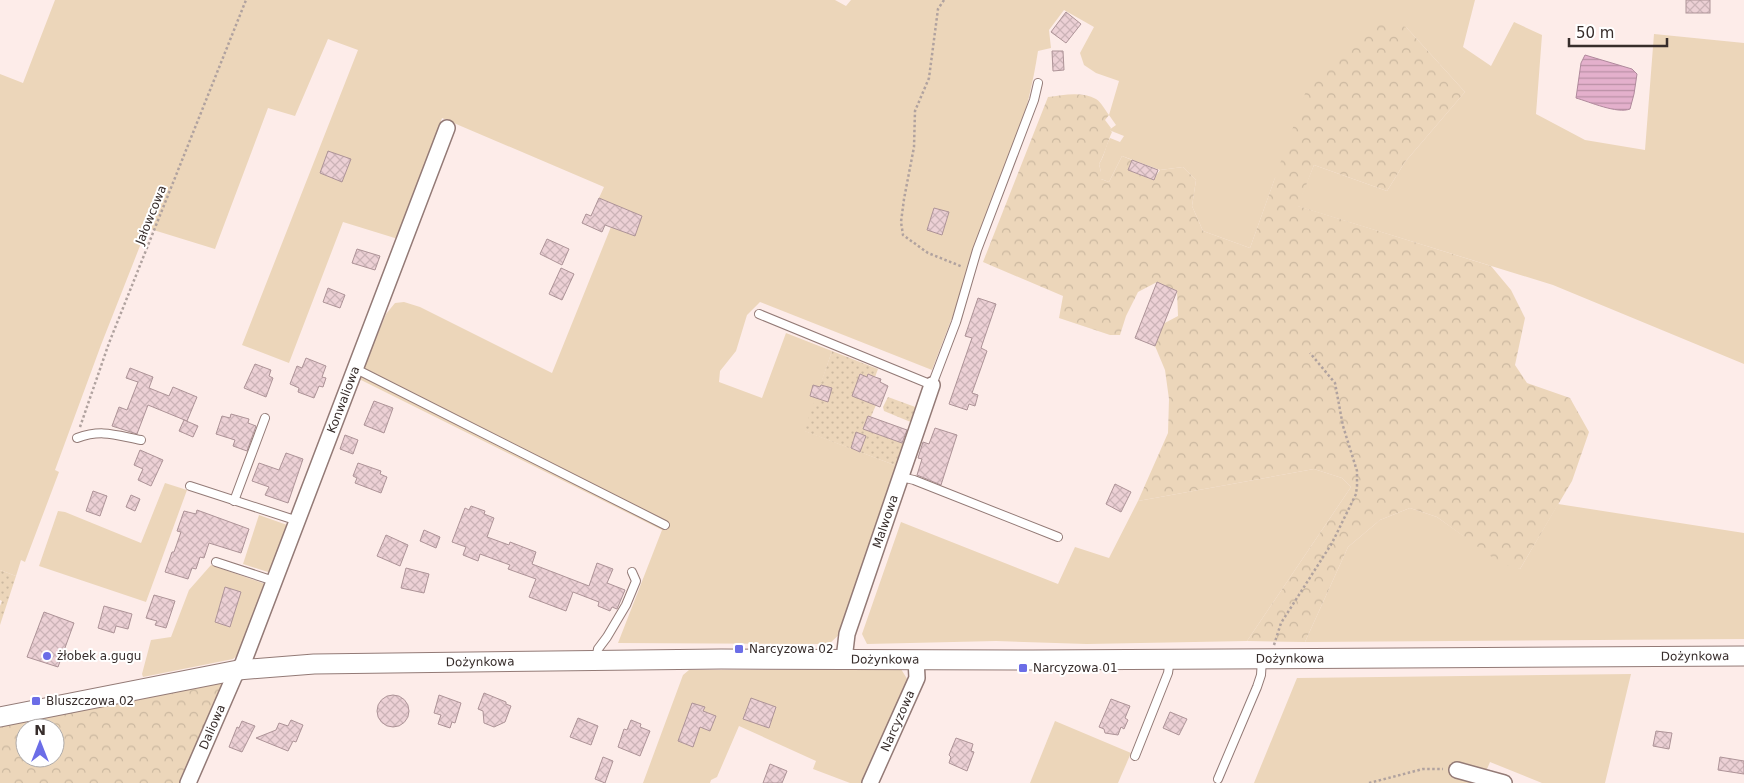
<svg xmlns="http://www.w3.org/2000/svg" width="1744" height="783" viewBox="0 0 1744 783" font-family="'DejaVu Sans',sans-serif">
	<style>
		.green { fill: #ecd6ba }
		.forest { fill: url(#forest-crowns); fill-rule: evenodd }
		.garden { fill: url(#garden-dots) }
		.water { fill: url(#water-rules); stroke: #b0899c }
		.building { fill: url(#building-cross-hatch); stroke: #ad9397 }
		.lines { fill: none; stroke-linecap: round; stroke-linejoin: round }
		.service-casing { stroke: #937a76; stroke-width: 10 }
		.minor-casing { stroke: #937a76; stroke-width: 18 }
		.tertiary-casing { stroke: #937a76; stroke-width: 21 }
		.path { stroke: #b0a29f; stroke-width: 2.5; stroke-dasharray: 2.5 2.5; stroke-linecap: butt }
		.service { stroke: #fff; stroke-width: 8 }
		.minor { stroke: #fff; stroke-width: 15 }
		.tertiary { stroke: #fff; stroke-width: 19 }
		.poi-dot { fill: #6b6de7; stroke: #fff; stroke-width: 2 }
		.labels { text-anchor: middle; stroke-width: 4; stroke-linejoin: round; paint-order: stroke }
		.street-label { font-size: 12px; fill: #372d2b; stroke: #fff }
		.poi-label { font-size: 12px; fill: #372d2b; stroke: #fff; text-anchor: start }
	</style>
	<defs>
		<pattern id="forest-crowns" width="20" height="18" patternUnits="userSpaceOnUse" patternTransform="scale(1.25)"><rect width="20" height="18" fill="#ecd6ba"/><path d="M2 6a3 3 0 1 1 6 0M12 15a3 3 0 1 1 6 0" fill="none" stroke="#cbb8a0"/></pattern>
		<pattern id="garden-dots" width="8" height="8" patternUnits="userSpaceOnUse" patternTransform="scale(1.25)"><rect width="8" height="8" fill="#ecd6ba"/><path d="M2 2h.1M6 6h.1" fill="none" stroke="#cbb8a0" stroke-width="1.8" stroke-linecap="round"/></pattern>
		<pattern id="water-rules" width="6" height="5" patternUnits="userSpaceOnUse" patternTransform="scale(1.25)"><rect width="6" height="5" fill="#e4b0cc"/><path d="M0 2.5h6" fill="none" stroke="#ba90a6"/></pattern>
		<pattern id="building-cross-hatch" width="8" height="8" patternUnits="userSpaceOnUse" patternTransform="scale(1.25)"><rect width="8" height="8" fill="#ecd0d5"/><path d="M0 0l8 8M0 8l8-8" fill="none" stroke="#cbb3b7"/></pattern>
	</defs>
	<rect width="100%" height="100%" fill="#fdece9"/>
	<g class="green">
		<path d="M55,0h780l11,6 5,-6h624l-12,47 28,19 23,-44 28,13 -6,79 49,26 60,10 9,-116 90,9v321l-191,-79 -256,-79 17,-41 73,26 18,-29 60,-70 -59,-65 -131,151 -25,70 -47,-17 -11,-25 4,-26 -13,-13 -23,3 -38,-14 -13,26 -8,-3v-7l-2,-8c6,-9 6,-17 11,-26l10,4 4,-6 -15,-6 7,-5 -7,-10 10,-34 -23,-8 -12,-8 -4,-12 14,-26 -30,-17 -15,20 2,18 -13,3c-9,59 -28,114 -49,169 -18,50 -38,100 -57,150l-172,-68 -13,13 -11,36 -16,20 -1,11 43,16 24,-65 46,18 -27,80 92,35 -55,166 -13,12 -211,-1 44,-113 -303,-151 27,-65 9,-11 9,-1 16,5 132,66 67,-166 -20,-9 5,-11 -162,-69 -44,121 -55,-17 -54,141 -47,-18 116,-295 -30,-11 -33,77 -27,-8 -53,141 -68,-21 -46,117 -46,125 4,2 -34,90 -4,-2 -5,16 -16,-6v-496l23,9z"/>
		<polygon points="1314,469 1342,478 1351,487 1247,641 1087,644 996,641 867,644 862,634 901,522 1058,584 1075,547 1109,558 1138,501"/>
		<polygon points="165,483 187,490 146,602 39,566 58,511 65,512 141,543"/>
		<polygon points="1558,504 1744,533 1744,639 1305,642 1348,547 1380,520 1410,508 1437,517 1465,537 1520,569"/>
		<polygon points="259,515 290,526 271,573 243,564"/>
		<polygon points="211,565 268,585 243,651 233,659 143,677 142,674 151,640 171,637 189,590"/>
		<polygon points="901,669 909,682 864,783 850,783 813,769 816,761 739,726 717,777 711,780 710,783 643,783 683,675 689,670"/>
		<polygon points="1631,674 1605,783 1542,783 1490,762 1481,783 1254,783 1297,678"/>
		<polygon points="1055,721 1131,753 1118,783 1030,783"/>
	</g>
	<g class="forest">
		<path d="M1376,20l30,7 59,65 -60,70 -18,29 -73,-26 -16,41 193,60 20,24 14,28 -10,47 12,18 43,15 19,34 -17,49 -52,88 -20,-6 -63,-46 -27,-9 -30,12 -32,27 -43,95 -58,-1 104,-154 -9,-9 -28,-9 -176,32 30,-68 1,-34 -4,-29 -10,-24 6,-21 17,-9 -1,-25 -20,-9 -19,10 -12,24 -6,19h-10l-51,-17 4,-22 -80,-34 65,-165c15,-2 34,-6 48,2 5,3 9,11 13,16l-4,5 6,8 -1,2 2,2c-5,11 -7,22 -13,32l2,8v7l8,3 13,-26 10,4 -4,10 25,10 7,-10 23,-3 13,13 -4,26 11,25 47,17 57,-160z"/>
		<path d="M230,680l-47,103h-183v-57zM25,728h30v30h-30z"/>
	</g>
	<g class="garden">
		<polygon points="832,351 878,369 875,377 868,374 867,377 860,375 852,396 876,405 869,421 869,430 877,434 905,444 897,466 804,431"/>
		<polygon points="888,397 918,408 913,423 884,411 883,407"/>
		<polygon points="0,570 16,576 0,625 0,606 2,601 0,600"/>
	</g>
	<path class="water" d="M1585,55l47,14 5,5 -3,20 -4,15c-13,5 -40,-7 -54,-11l5,-35z"/>
	<g class="building">
		<rect x="1686" y="0" width="24" height="13"/>
		<polygon points="1066,12 1081,24 1066,43 1051,32"/>
		<polygon points="1052,51 1063,51 1064,70 1053,71"/>
		<polygon points="328,151 351,159 342,182 320,173"/>
		<polygon points="1132,160 1158,170 1154,180 1128,170"/>
		<polygon points="599,198 642,216 635,236 605,225 602,232 582,223 586,214 591,216"/>
		<polygon points="934,208 949,212 942,235 927,230"/>
		<polygon points="547,239 569,249 562,265 540,254"/>
		<polygon points="357,249 380,256 375,270 352,263"/>
		<polygon points="561,268 574,274 562,300 549,294"/>
		<polygon points="1157,282 1177,291 1155,346 1135,338"/>
		<polygon points="328,288 345,295 340,308 323,302"/>
		<polygon points="978,298 996,304 981,348 987,351 972,393 978,395 975,406 969,404 967,410 949,404 972,338 965,336"/>
		<polygon points="306,358 326,366 322,377 326,378 323,387 319,386 314,398 298,392 299,388 290,384 297,366 302,368"/>
		<polygon points="255,364 271,370 269,376 273,378 266,397 244,388"/>
		<polygon points="130,368 153,377 149,388 169,396 173,387 197,397 187,421 148,405 137,434 112,426 119,407 127,410 138,382 126,378"/>
		<polygon points="860,374 867,377 868,374 875,377 881,379 880,382 888,386 880,407 852,396"/>
		<polygon points="813,385 820,387 821,385 832,388 828,402 810,396"/>
		<polygon points="374,401 393,408 384,433 364,425"/>
		<polygon points="231,414 249,419 248,423 256,426 247,451 233,446 235,440 216,434 222,416 230,418"/>
		<polygon points="868,416 907,430 902,443 863,429"/>
		<polygon points="184,420 198,426 193,437 179,431"/>
		<polygon points="935,428 957,435 941,485 917,475 922,459 918,458 923,442 929,444"/>
		<polygon points="856,432 866,436 860,452 851,448"/>
		<polygon points="345,435 358,440 353,454 340,449"/>
		<polygon points="140,450 163,460 151,486 138,480 143,469 134,465"/>
		<polygon points="286,453 303,459 288,503 265,495 269,487 252,481 259,463 279,470"/>
		<polygon points="358,463 381,471 380,474 387,477 381,493 355,483 357,478 353,476"/>
		<polygon points="1115,484 1131,492 1121,512 1106,504"/>
		<polygon points="93,491 107,496 100,516 86,511"/>
		<polygon points="131,495 140,499 135,511 126,507"/>
		<polygon points="471,506 485,511 484,514 494,518 487,537 509,545 510,542 536,552 532,564 589,586 597,563 613,569 607,583 625,590 617,609 612,607 610,611 598,606 599,602 573,592 566,611 529,597 536,579 508,569 510,565 480,554 478,561 463,555 466,547 452,542 465,508 469,510"/>
		<polygon points="197,510 249,529 241,553 209,543 204,558 200,557 196,569 192,568 188,579 165,572 172,552 174,552 181,532 177,531 184,511 196,514"/>
		<polygon points="424,530 440,537 436,548 420,541"/>
		<polygon points="386,535 408,545 400,566 377,556"/>
		<polygon points="406,568 429,574 424,593 401,588"/>
		<polygon points="225,587 241,592 230,627 215,622"/>
		<polygon points="154,595 175,601 166,628 155,625 157,621 146,618"/>
		<polygon points="104,606 132,614 128,629 116,626 114,633 98,628"/>
		<polygon points="44,612 74,623 58,667 27,657"/>
		<polygon points="484,693 506,702 506,704 511,706 505,722 494,727 484,723 483,711 478,709"/>
		<polygon points="439,695 461,703 455,723 452,722 450,728 438,724 441,715 434,713"/>
		<circle cx="393" cy="711" r="16"/>
		<polygon points="751,698 776,707 769,728 743,719"/>
		<polygon points="1111,699 1130,706 1125,718 1128,720 1124,729 1121,727 1118,735 1105,733 1104,729 1099,727"/>
		<polygon points="692,703 705,707 703,711 716,716 710,731 700,727 693,747 678,741"/>
		<polygon points="1170,712 1187,719 1179,735 1163,728"/>
		<polygon points="578,718 598,726 591,745 570,737"/>
		<polygon points="291,720 303,725 296,742 293,741 288,751 256,738 276,730 279,723 288,726"/>
		<polygon points="631,720 641,724 640,727 650,731 640,756 618,747 624,729 627,730"/>
		<polygon points="242,721 255,726 242,752 229,747 237,727 239,728"/>
		<polygon points="1656,731 1672,733 1669,749 1653,746"/>
		<polygon points="956,738 973,744 971,751 974,752 967,771 949,763 951,757 949,755"/>
		<polygon points="603,757 613,761 605,783 595,779"/>
		<polygon points="1720,757 1744,761 1744,774 1718,770"/>
		<polygon points="770,764 787,771 782,783 763,783"/>
	</g>
	<g class="lines">
		<defs>
			<g id="service">
				<polyline points="759,314 932,385 956,322 977,250 1034,100 1038,83"/>
				<polyline points="356,369 665,525"/>
				<path d="M77,438c25,-9 38,-3 64,2"/>
				<polyline points="901,477 914,480 1058,537"/>
				<polyline points="190,486 298,521"/>
				<polyline points="234,501 265,418"/>
				<polyline points="216,562 274,581"/>
				<polyline points="596,660 598,649 607,637 626,605 636,581 632,572"/>
				<polyline points="1135,756 1168,673 1170,659"/>
				<polyline points="1218,779 1257,687 1261,675 1262,659"/>
			</g>
			<g id="minor">
				<path id="s1" d="M844,659l3,-25 85,-249"/>
				<polyline points="1457,770 1504,783"/>
				<path id="s2" d="M188,783l46,-106 9,-14 204,-535"/>
				<path id="s3" d="M870,783l47,-105 -1,-19"/>
			</g>
			<g id="tertiary">
				<path id="s4" d="M0,717l238,-47 76,-6 407,-5 312,1 711,-4"/>
			</g>
		</defs>
		<use href="#service" class="service-casing"/>
		<use href="#minor" class="minor-casing"/>
		<use href="#tertiary" class="tertiary-casing"/>
		<g class="path">
			<polyline points="944,0 938,9 929,78 915,111 914,147 904,199 901,222 903,235 928,253 963,267"/>
			<polyline points="80,427 109,343 246,0"/>
			<polyline points="1274,645 1281,623 1332,543 1356,494 1357,486 1357,471 1343,426 1335,383 1310,353"/>
			<polyline points="1369,783 1423,769 1443,769"/>
		</g>
		<use href="#service" class="service"/>
		<use href="#minor" class="minor"/>
		<use href="#tertiary" class="tertiary"/>
	</g>
	<g class="poi-dot">
		<rect x="734" y="644" width="10" height="10" rx="2.5"/>
		<circle cx="47" cy="656" r="5"/>
		<rect x="1018" y="663" width="10" height="10" rx="2.5"/>
		<rect x="31" y="696" width="10" height="10" rx="2.5"/>
	</g>
	<g class="labels">
		<g class="street-label">
			<text transform="translate(151 215) rotate(-68)" y="4">Jałowcowa</text>
			<text dy="4" stroke="none"><textPath href="#s2" startOffset="414">Konwaliowa</textPath></text>
			<text dy="4" stroke="none"><textPath href="#s1" startOffset="144">Malwowa</textPath></text>
			<text dy="4" stroke="none"><textPath href="#s4" startOffset="1700">Dożynkowa</textPath></text>
			<text dy="4" stroke="none"><textPath href="#s4" startOffset="1295">Dożynkowa</textPath></text>
			<text dy="4" stroke="none"><textPath href="#s4" startOffset="890">Dożynkowa</textPath></text>
			<text dy="4" stroke="none"><textPath href="#s4" startOffset="485">Dożynkowa</textPath></text>
			<text dy="4" stroke="none"><textPath href="#s3" startOffset="68">Narcyzowa</textPath></text>
			<text dy="4" stroke="none"><textPath href="#s2" startOffset="61">Daliowa</textPath></text>
		</g>
		<g class="poi-label">
			<text x="749" y="653">Narcyzowa 02</text>
			<text x="57" y="660">żłobek a.gugu</text>
			<text x="1033" y="672">Narcyzowa 01</text>
			<text x="46" y="705">Bluszczowa 02</text>
		</g>
	</g>
	<g transform="translate(40 743)"><circle r="24" fill="#ffffff" stroke="#afabaa"/>
	<path d="M0-4L9 19L0 12L-9 19Z" fill="#6b6de7"/>
	<text y="-8" font-size="14" font-weight="bold" text-anchor="middle" fill="#372d2b">N</text>
	</g>
	<path d="M1569 38v8h98v-8" fill="none" stroke="#372d2b" stroke-width="2.5"/>
	<text x="1576" y="38" font-size="15" fill="#372d2b" stroke="#ffffff" stroke-width="4" paint-order="stroke">50 m</text>
</svg>
